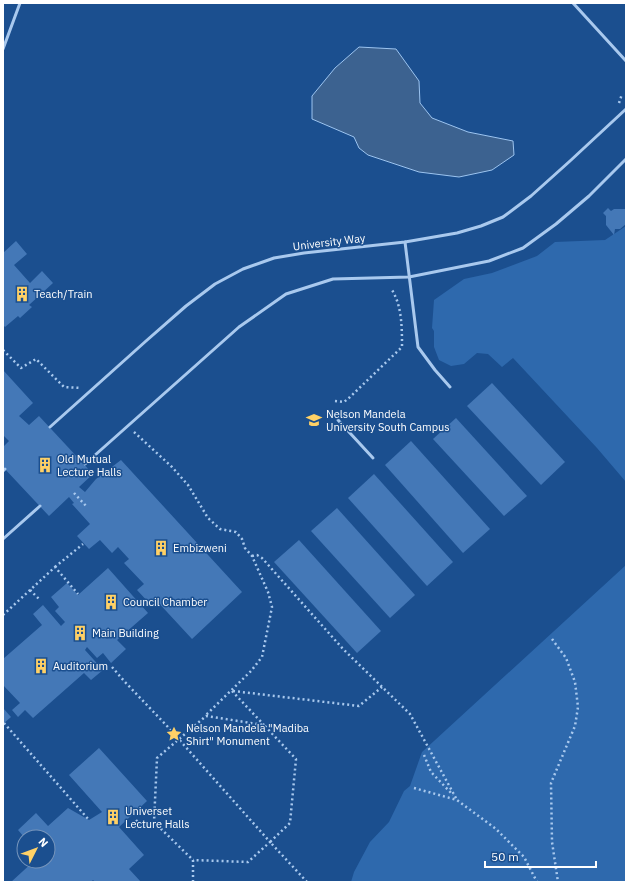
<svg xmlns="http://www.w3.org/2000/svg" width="629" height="885" viewBox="0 0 629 885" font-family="'IBM Plex Sans',sans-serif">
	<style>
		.green { fill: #2e69ad }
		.water { fill: #3c6290; stroke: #9cc4f0 }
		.building { fill: #4478b7 }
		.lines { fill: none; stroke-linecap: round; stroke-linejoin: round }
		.path { stroke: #a9c9ee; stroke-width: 2.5; stroke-dasharray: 2 3; stroke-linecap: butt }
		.lane { stroke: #a9c9ee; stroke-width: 3 }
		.labels { text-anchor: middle; stroke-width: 3; stroke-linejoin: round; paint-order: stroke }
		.street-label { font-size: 11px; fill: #fff; stroke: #1b4f8f }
		.poi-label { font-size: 11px; fill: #fff; stroke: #1b4f8f; text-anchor: start }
	</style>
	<rect width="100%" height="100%" fill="#1b4f8f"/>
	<g class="green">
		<polygon points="626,226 626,482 597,448 513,358 502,367 488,354 477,353 464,364 451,366 439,360 434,347 434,331 432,328 434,300 464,279 492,273 537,256 555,242 605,240"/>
		<polygon points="626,565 626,882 351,882 354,872 370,842 389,822 404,791 410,786 422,752"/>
	</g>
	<polygon class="water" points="359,47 396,49 419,81 420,103 432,118 468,132 513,141 514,155 492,170 459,177 419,172 368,155 359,148 354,137 312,119 312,96 335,68"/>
	<g class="building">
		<polygon points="608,208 611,211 614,209 625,209 626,211 626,224 620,229 615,229 614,235 606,225 606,216 603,213"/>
		<polygon points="16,241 27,254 14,265 30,283 42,271 53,283 29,305 32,307 20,318 18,316 5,327 3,325 3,253"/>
		<polygon points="3,370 33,403 19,416 29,425 39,416 93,474 79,487 85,492 96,479 121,460 242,592 192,639 155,599 150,604 137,590 144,584 124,563 129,559 118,547 112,553 100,540 89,549 77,536 90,524 72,504 74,503 69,497 49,516 3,467 3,447 9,441 3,435"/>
		<polygon points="492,383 565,462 541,485 467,406"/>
		<polygon points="456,418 527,496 504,516 433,439"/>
		<polygon points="411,441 490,529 463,553 385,465"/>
		<polygon points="374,474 453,562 427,586 348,498"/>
		<polygon points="337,508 415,595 390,618 311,531"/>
		<polygon points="299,540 381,631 357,653 274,562"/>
		<polygon points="108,568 148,613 117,640 126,649 111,663 103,653 97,658 87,647 85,650 103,670 91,680 84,673 33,718 25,710 18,717 12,710 20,703 3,685 3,659 42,625 33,614 43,605 61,626 65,622 55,611 59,607 51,597 67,583 78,595"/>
		<polygon points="3,708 11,717 3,724"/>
		<polygon points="99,748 147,801 119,827 144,855 129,869 141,882 95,882 93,880 91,882 11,882 34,861 48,861 48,837 24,837 18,830 36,813 48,826 68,808 89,820 102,812 69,775"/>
	</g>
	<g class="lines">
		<g class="path">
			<polyline points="619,103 622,94"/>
			<polyline points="3,350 21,368 36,359 64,387 81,388"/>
			<path d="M335,401l9,1 6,-5 52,-50c0,-19 0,-41 -10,-57"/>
			<polyline points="134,432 172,467 188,485 208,518 220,529 236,532 242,539 245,548 252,556 268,592 272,607 262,657 251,671 206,715"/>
			<polyline points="74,493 87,507"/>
			<polyline points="252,556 257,555 262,558 343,649 410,714 457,800"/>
			<polyline points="55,567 83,544"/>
			<polyline points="30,590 40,600"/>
			<polyline points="3,615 55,567 78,594"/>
			<polyline points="552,639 566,658 575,682 578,707 575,726 551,783 552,842 558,882"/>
			<polyline points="112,667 125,682 167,726 270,842 248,862 193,860"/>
			<polyline points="232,691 264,725"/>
			<polyline points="233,691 359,706 382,687"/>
			<polyline points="4,723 89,820"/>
			<polyline points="424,755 431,772 453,795"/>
			<polyline points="414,788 457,800 496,829 524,857 537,882"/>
			<polyline points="136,820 142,827 154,822"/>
			<polyline points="193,882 193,860 154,822 157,758 206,716 264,725 296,759 290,823 270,842 307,882"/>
		</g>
		<g class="lane">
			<polyline points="573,3 626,61"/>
			<polyline points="3,49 20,3"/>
			<polyline points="405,242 418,347 435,370 450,387"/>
			<polyline points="338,420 373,458"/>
			<polyline points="50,427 146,341 186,306 215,284 243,269 274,258 304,253 405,242 457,233 481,226 503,217 531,196 570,161 626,109"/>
			<polyline points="85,464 239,327 286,294 333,279 409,277 489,261 523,248 556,224 589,196 626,159"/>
			<polyline points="3,471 5,469"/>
			<polyline points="3,539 40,506"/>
		</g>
	</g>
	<defs>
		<symbol id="building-bare" viewBox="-9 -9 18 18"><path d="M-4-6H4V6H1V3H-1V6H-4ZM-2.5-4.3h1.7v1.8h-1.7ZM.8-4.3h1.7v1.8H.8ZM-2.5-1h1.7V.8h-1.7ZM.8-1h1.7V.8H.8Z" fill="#ffd166" stroke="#1b4f8f" stroke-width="2.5" paint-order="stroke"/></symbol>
		<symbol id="university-bare" viewBox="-9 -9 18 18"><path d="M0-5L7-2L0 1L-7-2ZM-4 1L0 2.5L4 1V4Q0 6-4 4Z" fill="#ffd166" stroke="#1b4f8f" stroke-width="2.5" paint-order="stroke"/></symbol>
		<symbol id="sight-bare" viewBox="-9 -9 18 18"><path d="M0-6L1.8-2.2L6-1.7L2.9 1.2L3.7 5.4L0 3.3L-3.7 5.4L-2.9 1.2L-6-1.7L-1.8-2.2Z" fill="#ffd166" stroke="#1b4f8f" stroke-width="2.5" paint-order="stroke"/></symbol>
	</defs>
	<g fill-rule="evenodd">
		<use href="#building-bare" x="11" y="283" width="22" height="22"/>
		<use href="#university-bare" x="303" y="409" width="22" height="22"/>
		<use href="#building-bare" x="34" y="454" width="22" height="22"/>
		<use href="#building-bare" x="150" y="537" width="22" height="22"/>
		<use href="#building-bare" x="100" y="591" width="22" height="22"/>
		<use href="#building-bare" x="69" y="622" width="22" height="22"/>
		<use href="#building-bare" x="30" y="655" width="22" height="22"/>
		<use href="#sight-bare" x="163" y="723" width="22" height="22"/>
		<use href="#building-bare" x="102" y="806" width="22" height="22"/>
	</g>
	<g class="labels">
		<g class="street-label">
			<text transform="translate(329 242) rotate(-7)" y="4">University Way</text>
		</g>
		<g class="poi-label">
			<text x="34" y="298">Teach/Train</text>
			<text x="326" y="418">Nelson Mandela<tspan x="326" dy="13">University South Campus</tspan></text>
			<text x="57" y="463">Old Mutual<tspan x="57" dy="13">Lecture Halls</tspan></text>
			<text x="173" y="552">Embizweni</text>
			<text x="123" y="606">Council Chamber</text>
			<text x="92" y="637">Main Building</text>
			<text x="53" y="670">Auditorium</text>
			<text x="186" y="732">Nelson Mandela "Madiba<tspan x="186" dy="13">Shirt" Monument</tspan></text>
			<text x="125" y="815">Universet<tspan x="125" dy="13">Lecture Halls</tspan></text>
		</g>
	</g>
	<rect width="629" height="885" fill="none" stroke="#ffffff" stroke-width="8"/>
	<g transform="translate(36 849) rotate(48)"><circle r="19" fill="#1b4f8f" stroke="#7695bc"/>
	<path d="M0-3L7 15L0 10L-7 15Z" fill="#ffd166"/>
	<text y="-6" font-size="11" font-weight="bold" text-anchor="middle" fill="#ffffff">N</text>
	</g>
	<path d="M485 861v6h111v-6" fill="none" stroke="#ffffff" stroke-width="2"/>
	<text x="491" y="861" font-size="12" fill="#ffffff" stroke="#1b4f8f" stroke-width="3" paint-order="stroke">50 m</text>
</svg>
